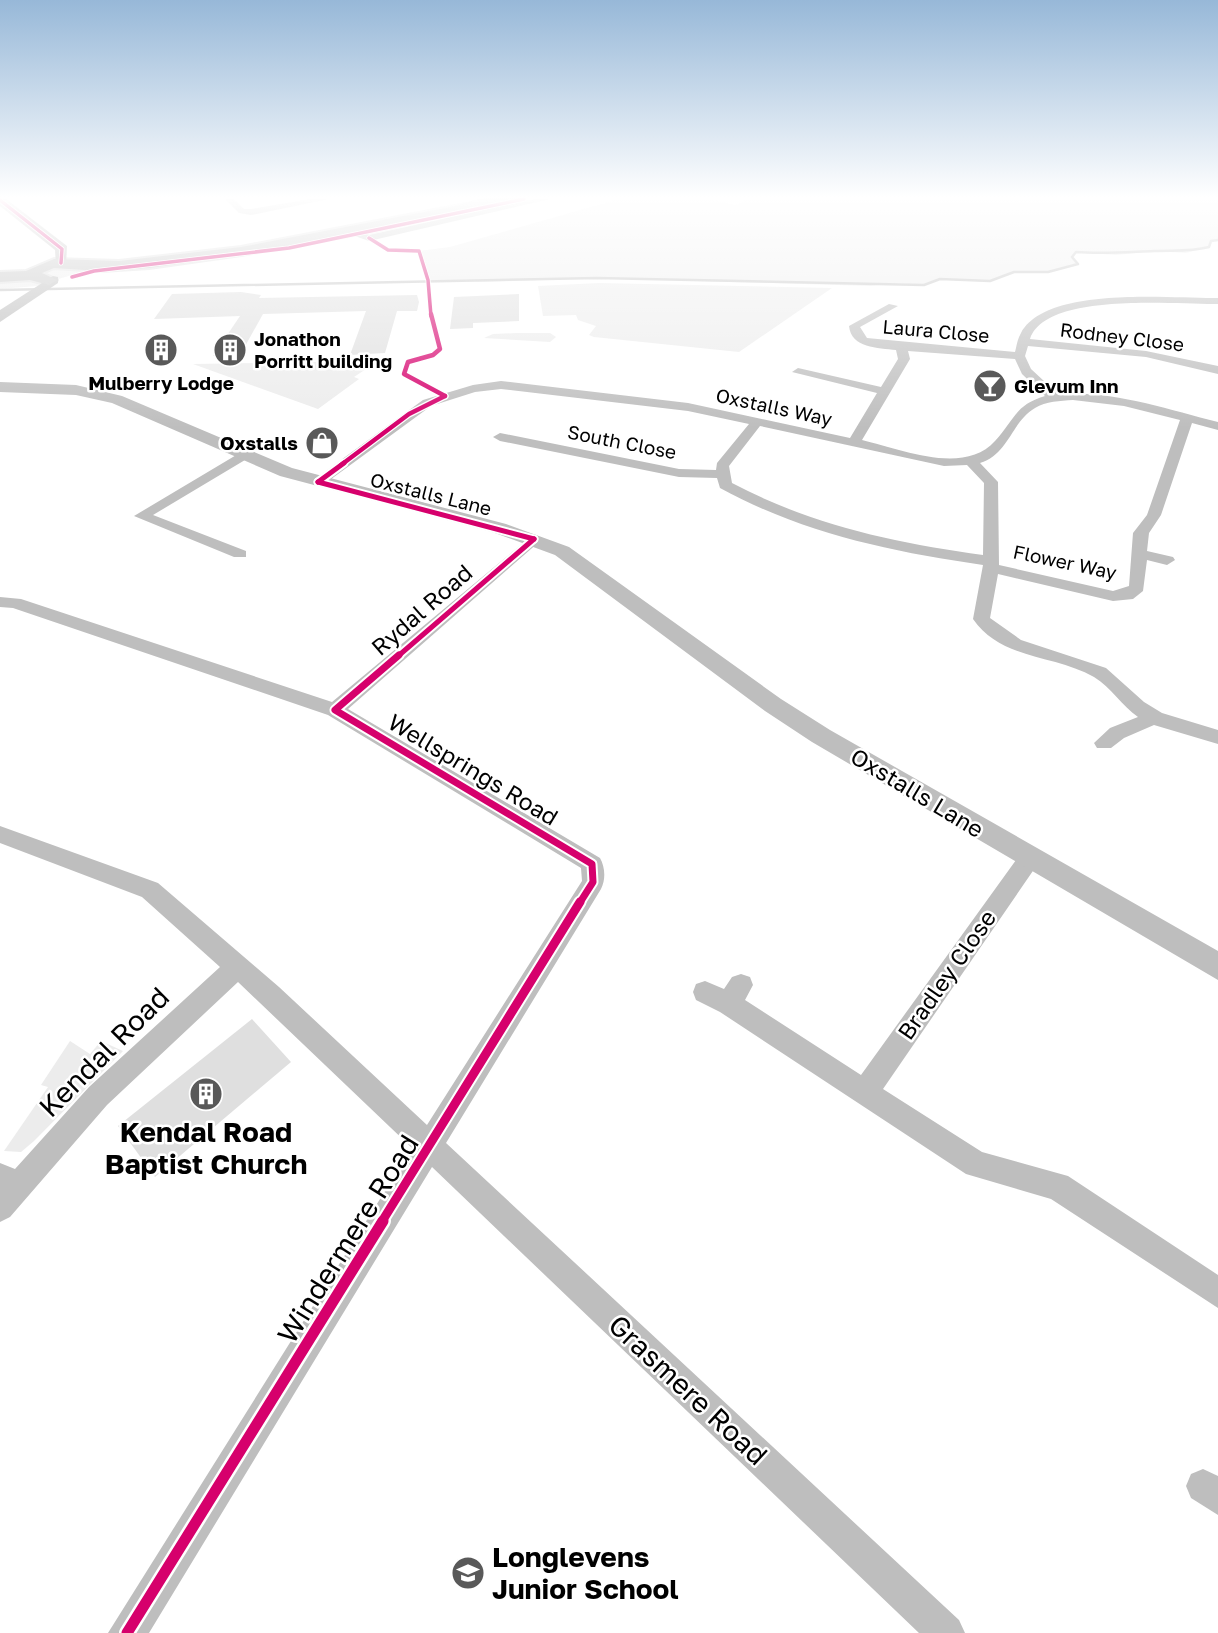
<svg xmlns="http://www.w3.org/2000/svg" width="1218" height="1633" viewBox="0 0 1218 1633" font-family="'Golos Text',sans-serif">
	<style>
		.green { fill: #ececec }
		.lines { fill: none; stroke-linecap: round; stroke-linejoin: round }
		.stream { stroke: #bfbfbf; stroke-width: 2.5 }
		.building { fill: #dfdfdf }
		.primary-casing { stroke: #dbdbdb; stroke-width: 4 }
		.minor { fill: #bebebe; fill-rule: evenodd }
		.tertiary { fill: #bebebe; fill-rule: evenodd }
		.secondary { fill: #b8b8b8; fill-rule: evenodd }
		.primary { fill: #bebebe; fill-rule: evenodd }
		.cycleway-far5-casing { stroke: #fff; stroke-width: 5 }
		.cycleway-far4-casing { stroke: #fff; stroke-width: 7 }
		.cycleway-far3-casing { stroke: #fff; stroke-width: 9 }
		.cycleway-far2-casing { stroke: #fff; stroke-width: 11 }
		.cycleway-far1-casing { stroke: #fff; stroke-width: 13 }
		.cycleway-casing { stroke: #fff; stroke-width: 16 }
		.cycleway-far5 { stroke: #d6006c; stroke-width: 3.5 }
		.cycleway-far4 { stroke: #d6006c; stroke-width: 4.5 }
		.cycleway-far3 { stroke: #d6006c; stroke-width: 5 }
		.cycleway-far2 { stroke: #d6006c; stroke-width: 7 }
		.cycleway-far1 { stroke: #d6006c; stroke-width: 9 }
		.cycleway { stroke: #d6006c; stroke-width: 11 }
		.labels { text-anchor: middle; stroke-width: 5; stroke-linejoin: round; paint-order: stroke }
		.far-street-label { font-size: 19px; fill: #000; stroke: #fff }
		.far-poi-label { font-size: 19px; font-weight: bold; fill: #000; stroke: #fff; text-anchor: start }
		.street-label { font-size: 23px; fill: #000; stroke: #fff }
		.near-street-label { font-size: 28px; fill: #000; stroke: #fff }
		.near-poi-label { font-size: 28px; font-weight: bold; fill: #000; stroke: #fff }
	</style>
	<rect width="100%" height="100%" fill="#fff"/>
	<g class="green">
		<polygon points="619,199 708,199 736,205 748,199 1218,199 1218,240 1211,241 1209,247 1186,253 1156,251 1116,255 1076,252 1072,257 1078,264 1048,272 1014,272 990,281 940,279 924,285 897,283 870,286 597,278 484,282 429,280 419,251 450,247"/>
		<path d="M82,265l1,5c-11,7 -27,7 -34,15l-49,4v-12l37,-8z"/>
		<polygon points="599,283 832,288 739,352 594,337 589,335 596,326 578,320 576,315 543,316 538,286"/>
		<polygon points="517,333 550,333 556,337 550,342 484,338 493,334"/>
		<polygon points="378,361 354,377 359,379 318,409 193,364"/>
		<polygon points="70,1041 90,1054 101,1041 123,1051 34,1141 21,1152 4,1151 48,1087 41,1085"/>
	</g>
	<g class="lines">
		<path class="stream" d="M0,290l597,-12 327,7 16,-6 50,2 24,-9h34l30,-8 -6,-7 4,-5c27,2 51,0 78,-1 20,-1 35,1 55,-4l2,-6 7,-1"/>
	</g>
	<g class="building">
		<polygon points="241,292 261,295 259,298 417,295 419,302 417,311 397,311 385,353 367,354 350,355 366,311 263,314 239,357 213,356 240,316 154,319 172,294"/>
		<polygon points="519,294 519,321 473,323 473,328 450,329 454,297"/>
		<polygon points="252,1019 291,1062 155,1177 118,1126"/>
	</g>
	<g class="lines">
		<defs>
			<polygon id="primary" points="492,199 518,199 376,231 241,255 149,268 101,271 54,268 42,273 57,280 49,285 30,280 0,282 0,272 26,271 54,259 119,261 241,247"/>
		</defs>
		<use href="#primary" class="primary-casing"/>
		<g class="minor">
			<polygon points="225,199 234,199 244,209 251,209 310,199 329,199 251,215 239,213"/>
			<polygon points="478,199 494,199 456,210 452,207"/>
			<polygon points="534,199 550,199 369,241 352,235 356,232 369,235"/>
			<path d="M1218,298v6c-40,1 -172,-13 -188,35l116,12 72,15v8l-72,-17 -118,-11 -3,10 6,13 27,25c54,-4 108,15 160,28v8l-26,-7 -31,92 -12,18 -2,18 26,6 2,3 -8,5 -20,-5 -4,31 -10,8 -20,2 -115,-27 -8,44 31,22 85,28 38,34 18,11 56,17v14l-64,-19 -30,13 -13,10h-14l-3,-5 16,-15 28,-11c-16,-11 -27,-30 -44,-40 -40,-23 -93,-17 -121,-58l10,-54c-92,-13 -181,-32 -263,-77l-3,-10 -38,-1 -179,-36 -7,-4 7,-4 179,36 37,1 1,-7 32,-39 -61,-13 -187,-22 -26,3 -44,14 -108,79 -12,-3 112,-82 50,-15 28,-4 187,22 162,35 27,-45 -85,-21 6,-4 83,19 17,-28 -2,-9c-18,-2 -45,-2 -47,-24l40,-22 9,2 -38,21 7,11 148,14c2,-7 2,-12 6,-19 26,-48 151,-34 197,-35zM908,351l107,8 7,15 23,22c-30,9 -30,23 -50,45 -31,35 -95,8 -133,-1l48,-81zM1073,400l51,6 56,14 -33,95 -14,18 -4,53 -16,5 -114,-26 -1,-83 -18,-19c29,-9 31,-41 55,-55 11,-7 25,-7 38,-8zM760,426l184,40 23,-1 17,18 -1,72c-88,-12 -172,-30 -251,-72l-3,-17z"/>
			<polygon points="238,454 250,457 153,515 246,551 246,557 234,557 134,516"/>
			<path d="M534,534l8,5 -3,3 -191,167 252,149c5,9 6,21 1,31l-155,254 513,477 6,13h-46l-487,-466 -283,466h-41l304,-485 -174,-166 -131,123 -97,112 -10,5v-59l15,6 74,-82 131,-120 -78,-70 -142,-54v-17l158,57 121,104 148,138 155,-244 -1,-13 -253,-153 -315,-107 -13,-1v-10l21,2 311,103z"/>
			<polygon points="1029,850 1037,853 1040,859 1037,865 883,1089 982,1152 1068,1176 1218,1275 1218,1308 1051,1199 966,1174 720,1012 696,1000 693,992 696,984 705,981 724,989 732,977 741,974 750,977 753,985 745,1000 861,1075 1021,853"/>
			<polygon points="1203,1469 1218,1476 1218,1515 1191,1498 1186,1486 1191,1474"/>
		</g>
		<polygon class="tertiary" points="0,382 76,385 122,396 292,468 506,524 569,547 781,699 830,730 1218,951 1218,980 812,742 765,711 555,555 492,532 280,476 112,403 76,395 0,392"/>
		<g class="secondary">
			<polygon points="0,199 6,199 67,246 66,266 56,266 55,250 0,206"/>
			<polygon points="53,276 58,277 58,283 0,322 0,310"/>
		</g>
		<use href="#primary" class="primary"/>
		<defs>
			<g id="cycleway-far5">
				<polyline points="0,200 62,249 61,263"/>
				<polyline points="369,238 388,250 419,251 428,280 431,316"/>
				<polyline points="72,277 94,271 289,248 524,199"/>
			</g>
			<g id="cycleway-far4">
				<polyline points="431,314 440,349 433,355 408,362 404,374 445,396"/>
				<polyline points="341,465 409,414 445,396"/>
			</g>
			<g id="cycleway-far3">
				<polyline points="318,482 534,539"/>
				<polyline points="318,482 344,463"/>
				<polyline points="397,657 534,539"/>
			</g>
			<polyline id="cycleway-far2" points="399,655 335,710 592,864 593,882 579,904"/>
			<polyline id="cycleway-far1" points="381,1223 580,902"/>
			<polyline id="cycleway" points="127,1633 383,1221"/>
		</defs>
		<use href="#cycleway-far5" class="cycleway-far5-casing"/>
		<use href="#cycleway-far4" class="cycleway-far4-casing"/>
		<use href="#cycleway-far3" class="cycleway-far3-casing"/>
		<use href="#cycleway-far2" class="cycleway-far2-casing"/>
		<use href="#cycleway-far1" class="cycleway-far1-casing"/>
		<use href="#cycleway" class="cycleway-casing"/>
		<use href="#cycleway-far5" class="cycleway-far5"/>
		<use href="#cycleway-far4" class="cycleway-far4"/>
		<use href="#cycleway-far3" class="cycleway-far3"/>
		<use href="#cycleway-far2" class="cycleway-far2"/>
		<use href="#cycleway-far1" class="cycleway-far1"/>
		<use href="#cycleway" class="cycleway"/>
	</g>
	<linearGradient id="sky" x2="0" y2="1"><stop stop-color="#97b8d8"/><stop offset="0.46" stop-color="#fff"/><stop offset="1" stop-color="#fff" stop-opacity="0"/></linearGradient>
	<rect width="1218" height="428" fill="url(#sky)"/>
	<defs>
		<symbol id="building-disc" viewBox="-11 -11 22 22"><circle r="9.5" fill="#595959" stroke="#fff"/><path d="M-4-6H4V6H1V3H-1V6H-4ZM-2.5-4.3h1.7v1.8h-1.7ZM.8-4.3h1.7v1.8H.8ZM-2.5-1h1.7V.8h-1.7ZM.8-1h1.7V.8H.8Z" fill="#fff"/></symbol>
		<symbol id="bar-disc" viewBox="-11 -11 22 22"><circle r="9.5" fill="#595959" stroke="#fff"/><path d="M-6-5H6L.8 .8V4.5H3.5V6h-7V4.5H-.8V.8Z" fill="#fff"/></symbol>
		<symbol id="shop-disc" viewBox="-11 -11 22 22"><circle r="9.5" fill="#595959" stroke="#fff"/><path d="M-5-2.5h2.3a2.7 3.5 0 0 1 5.4 0H5L5.5 6h-11ZM-1.5-2.5h3a1.5 2.3 0 0 0-3 0Z" fill="#fff"/></symbol>
		<symbol id="school-disc" viewBox="-11 -11 22 22"><circle r="9.5" fill="#595959" stroke="#fff"/><path d="M0-5L7-2L0 1L-7-2ZM-4 1L0 2.5L4 1V4Q0 6-4 4Z" fill="#fff"/></symbol>
	</defs>
	<g fill-rule="evenodd">
		<use href="#building-disc" x="142" y="331" width="38" height="38"/>
		<use href="#building-disc" x="211" y="331" width="38" height="38"/>
		<use href="#bar-disc" x="971" y="367" width="38" height="38"/>
		<use href="#shop-disc" x="303" y="424" width="38" height="38"/>
		<use href="#building-disc" x="187" y="1075" width="38" height="38"/>
		<use href="#school-disc" x="449" y="1554" width="38" height="38"/>
	</g>
	<g class="labels">
		<g class="far-street-label">
			<text transform="translate(936 331) rotate(5)" y="7">Laura Close</text>
			<text transform="translate(1122 337) rotate(7)" y="7">Rodney Close</text>
			<text transform="translate(774 407) rotate(12)" y="7">Oxstalls Way</text>
			<text transform="translate(622 442) rotate(11)" y="7">South Close</text>
			<text transform="translate(431 494) rotate(14)" y="7">Oxstalls Lane</text>
			<text transform="translate(1065 562) rotate(12)" y="7">Flower Way</text>
		</g>
		<g class="far-poi-label">
			<text x="254" y="346">Jonathon<tspan x="254" dy="22">Porritt building</tspan></text>
			<text x="161" y="390" text-anchor="middle">Mulberry Lodge</text>
			<text x="1014" y="393">Glevum Inn</text>
			<text x="298" y="450" text-anchor="end">Oxstalls</text>
		</g>
		<g class="street-label">
			<text transform="translate(422 610) rotate(-41)" y="8">Rydal Road</text>
			<text transform="translate(473 770) rotate(31)" y="8">Wellsprings Road</text>
			<text transform="translate(917 793) rotate(31)" y="8">Oxstalls Lane</text>
			<text transform="translate(947 975) rotate(-55)" y="8">Bradley Close</text>
		</g>
		<g class="near-street-label">
			<text transform="translate(104 1052) rotate(-45)" y="10">Kendal Road</text>
			<text transform="translate(348 1239) rotate(-58)" y="10">Windermere Road</text>
			<text transform="translate(688 1390) rotate(43)" y="10">Grasmere Road</text>
		</g>
		<g class="near-poi-label">
			<text x="206" y="1142">Kendal Road<tspan x="206" dy="32">Baptist Church</tspan></text>
			<text x="492" y="1567" text-anchor="start">Longlevens<tspan x="492" dy="32">Junior School</tspan></text>
		</g>
	</g>
</svg>
